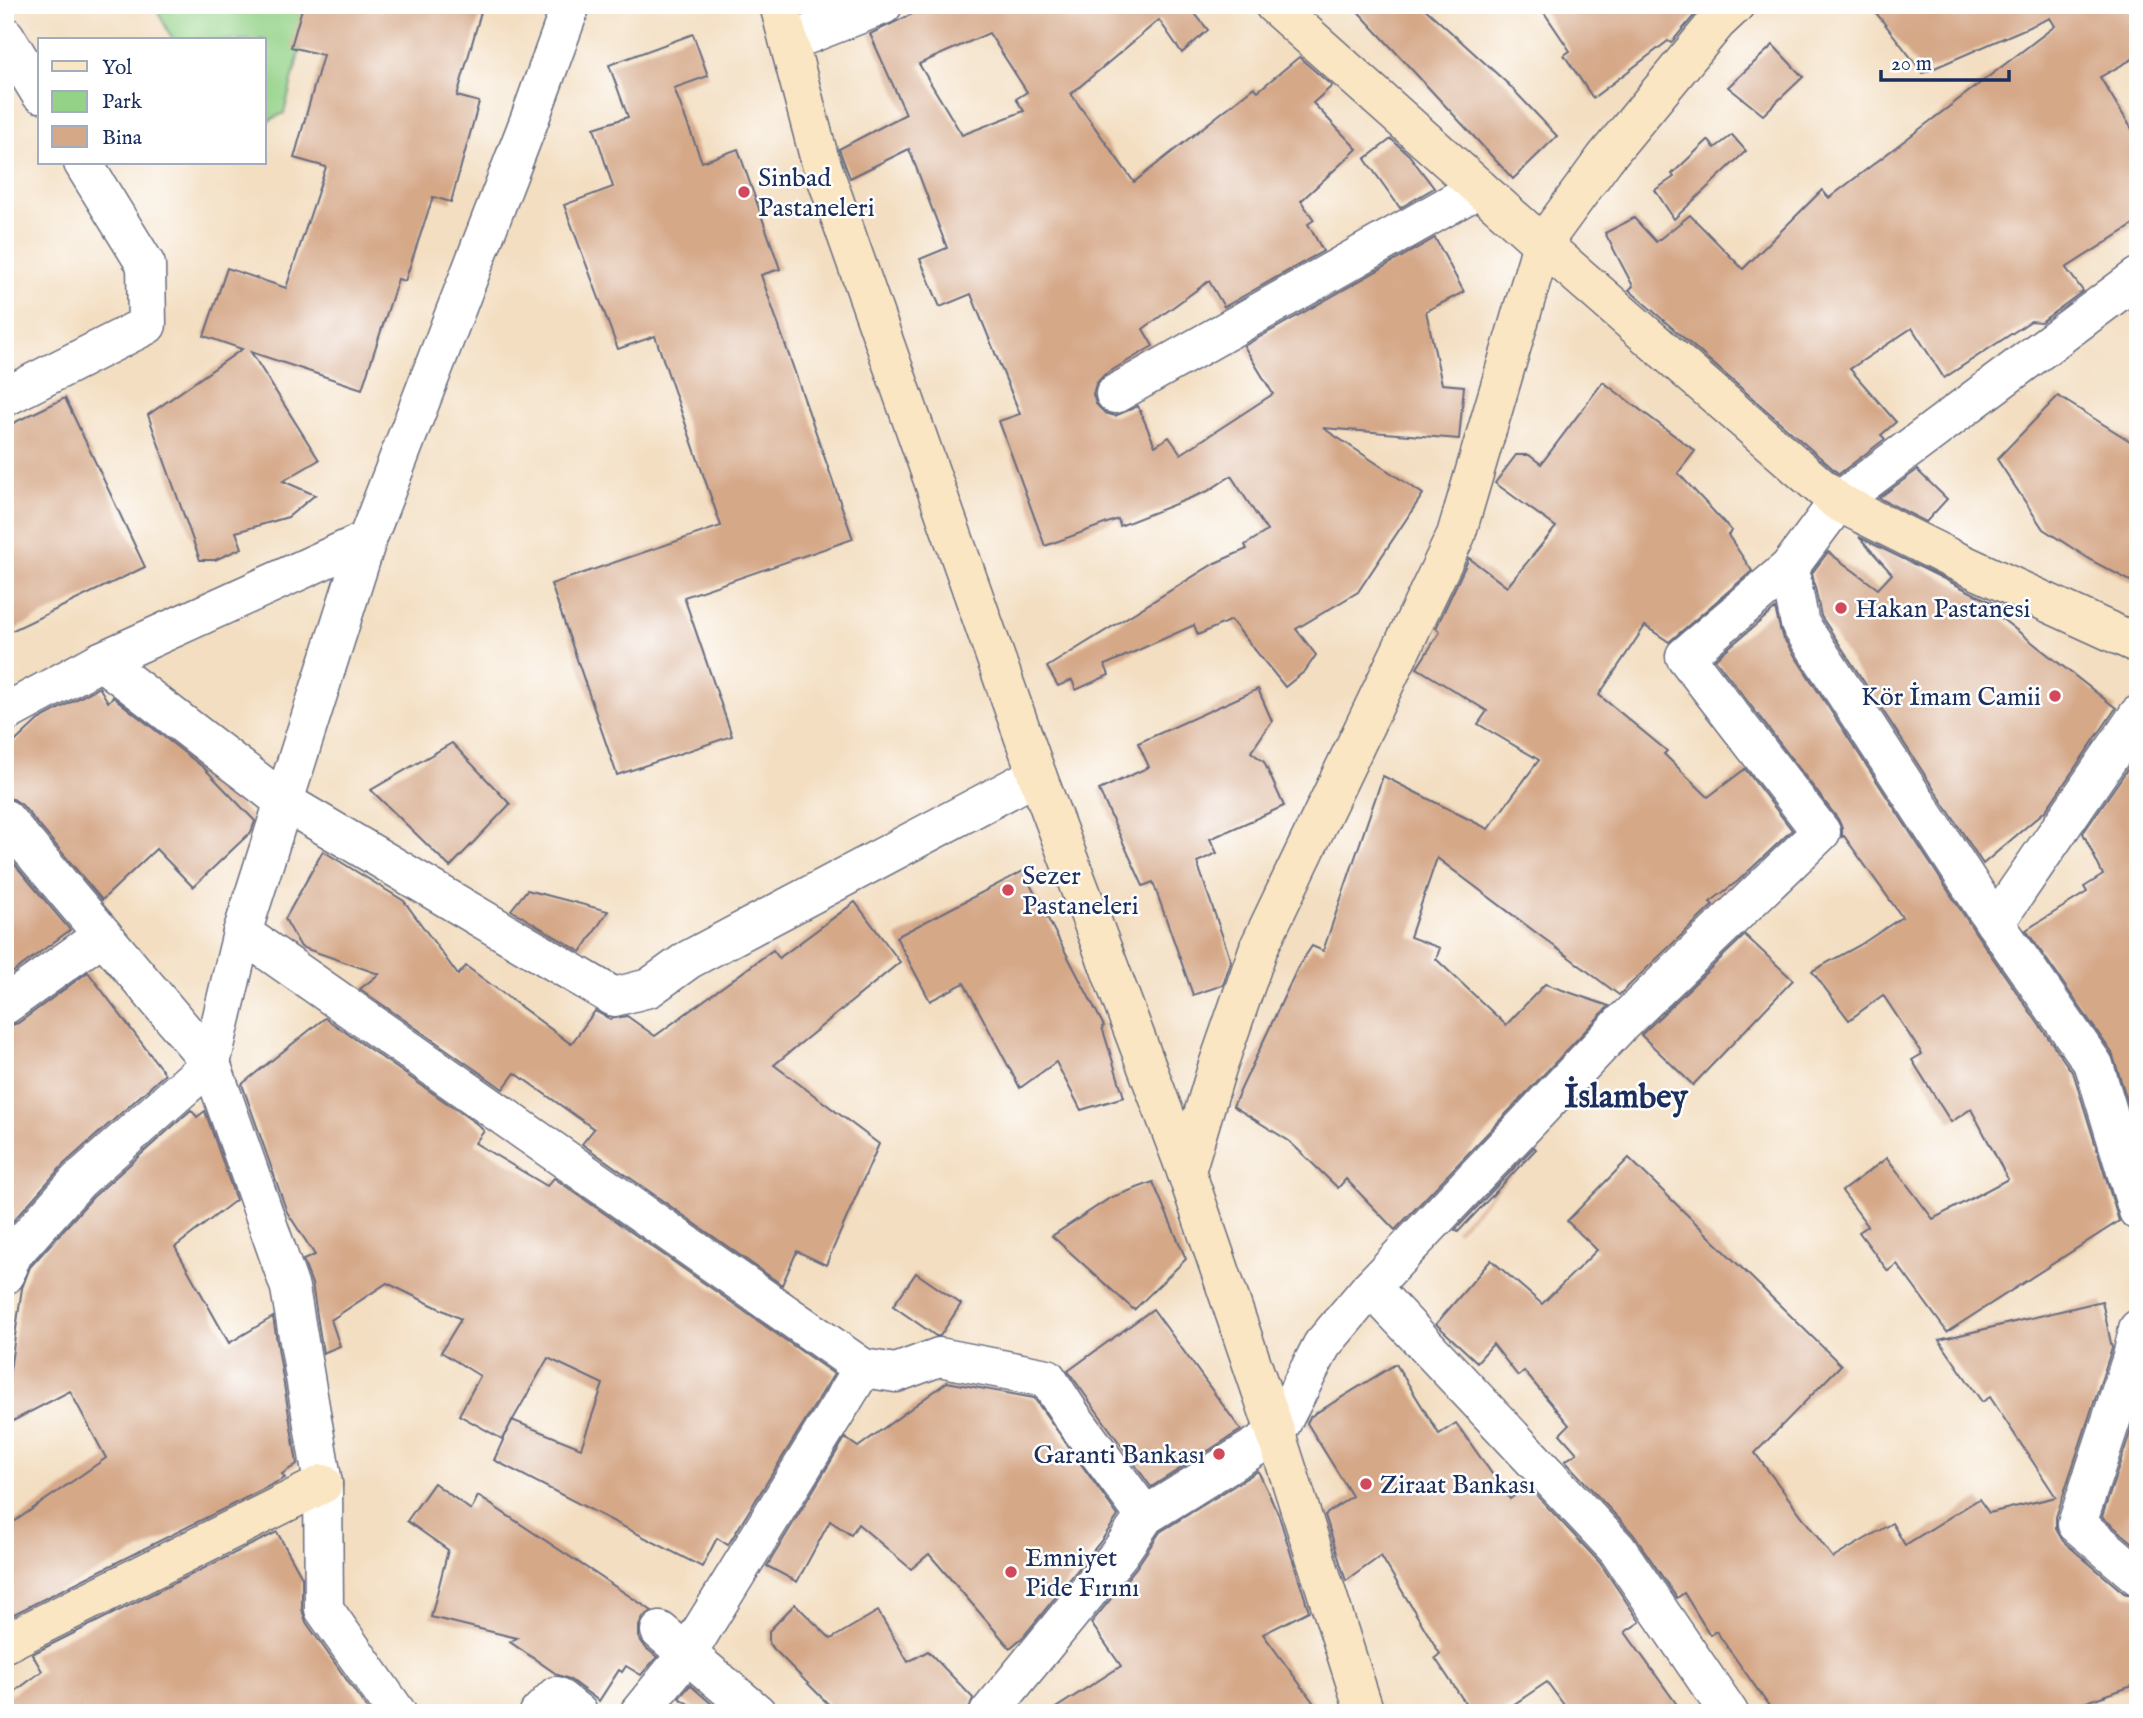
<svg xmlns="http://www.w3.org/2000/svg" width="2143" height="1718" viewBox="0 0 2143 1718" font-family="'IM FELL English',serif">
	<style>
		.green { fill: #94d288; stroke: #588073; stroke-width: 2 }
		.building { fill: #d5a888; fill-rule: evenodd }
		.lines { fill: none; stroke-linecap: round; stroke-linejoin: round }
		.street-casing { stroke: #676c81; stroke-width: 41 }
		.secondary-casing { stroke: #676c81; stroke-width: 41 }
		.street { stroke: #fff; stroke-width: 38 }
		.secondary { stroke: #fbe6c3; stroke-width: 38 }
		.poi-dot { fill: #d1495b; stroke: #fff; stroke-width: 2.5 }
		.labels { text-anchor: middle; stroke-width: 5; stroke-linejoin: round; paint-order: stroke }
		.poi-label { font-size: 26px; fill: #1b2f5e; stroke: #fff; text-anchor: start }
		.district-label { font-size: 33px; font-weight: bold; fill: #1b2f5e; stroke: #fff }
	</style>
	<rect width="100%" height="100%" fill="#fff"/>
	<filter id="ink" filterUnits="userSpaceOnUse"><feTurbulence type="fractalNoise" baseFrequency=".0143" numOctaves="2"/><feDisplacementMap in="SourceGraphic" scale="14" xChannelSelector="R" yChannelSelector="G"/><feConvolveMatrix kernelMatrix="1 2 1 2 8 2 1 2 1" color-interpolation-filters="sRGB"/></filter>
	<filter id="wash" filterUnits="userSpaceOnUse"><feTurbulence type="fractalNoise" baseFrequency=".00686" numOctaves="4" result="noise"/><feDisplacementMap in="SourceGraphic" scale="28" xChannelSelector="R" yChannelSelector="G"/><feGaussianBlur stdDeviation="1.57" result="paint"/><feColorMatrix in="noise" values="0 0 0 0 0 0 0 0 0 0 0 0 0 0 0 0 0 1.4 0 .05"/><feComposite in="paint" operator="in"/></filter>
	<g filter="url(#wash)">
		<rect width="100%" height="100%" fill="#f3dec1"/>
		<polygon class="green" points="154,5 311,5 284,113 264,123 264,40 173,40"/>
		<g id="blocks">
			<g class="building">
				<polygon points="303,5 483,5 457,96 479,102 451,202 433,197 405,281 398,279 362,389 251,352 319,460 283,481 315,495 288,517 236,532 242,548 215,560 200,560 148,415 242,349 204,336 227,268 286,288 326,167 294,158 323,55 291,47"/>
				<path d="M931,5h257l20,25 -26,23 -23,-33 -88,74 63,88 120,-95 4,4 41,-34 33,29 -19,17 44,46 -56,52 13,19 -6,4 15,27 -99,56 -15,-26 -66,48 10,17 -49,29 -8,9 -3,10 3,10 9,9 10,3 23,-10 17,40 14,-9 12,17 92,-60 -29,-48 191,-108 29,54 -38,19 16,73 22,2 -5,53 -136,-11 100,66 -65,98 -62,37 20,26 -11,16 -20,16 -54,-67 -33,15 -4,-10 -89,40 4,10 -33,15 -4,-10 -14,6 -11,-19 168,-104 32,-14 -2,-4 22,-14 -36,-55 -23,15 -88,35 -2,-7 -73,27 -46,-125 21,-7 -49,-120 -31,13 -20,-48 27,-11 -38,-99 -59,29 -11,-29 67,-35 -36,-80zM989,33l38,59 -11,7 8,12 -62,24 -43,-71z"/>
				<polygon points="1352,5 1421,5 1508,84 1557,136 1513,179"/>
				<polygon points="1539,5 1703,5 1671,43 1668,41 1593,98 1564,55 1570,51"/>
				<polygon points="1870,5 2138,5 2138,56 2100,77 2138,139 2138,222 2066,268 2083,291 2041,322 2031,321 1944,378 1912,328 1850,369 1896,422 1881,435 1885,439 1839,474 1629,290 1633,286 1605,233 1634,218 1656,242 1690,215 1743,269 1822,190 1829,198 2055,26 2050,18 1923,73"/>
				<polygon points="693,34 708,76 674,88 702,162 738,149 780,269 761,275 853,539 684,597 732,736 617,775 551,584 721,526 655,336 618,349 564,205 613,187 594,128 628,117 609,65"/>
				<polygon points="1773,45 1803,77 1763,115 1728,87"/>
				<polygon points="1732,135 1746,151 1674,219 1655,190 1674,177 1672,174 1708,140 1715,148"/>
				<polygon points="1391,139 1409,155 1434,188 1400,208 1365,159"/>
				<polygon points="1603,382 1695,451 1678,473 1732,531 1728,535 1752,571 1669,642 1645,626 1599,695 1667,751 1664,754 1708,797 1745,769 1792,830 1738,881 1710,902 1713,905 1619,995 1437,858 1410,937 1440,948 1436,959 1506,1025 1545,984 1609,1006 1395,1230 1346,1179 1338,1188 1289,1141 1233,1106 1298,967 1312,946 1323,951 1383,776 1488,829 1539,760 1478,724 1487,711 1417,668 1440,632 1436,628 1469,558 1507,587 1556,527 1495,483 1516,455 1529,455 1541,464"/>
				<polygon points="2058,396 2138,446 2138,585 2094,562 2043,529 1997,459"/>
				<polygon points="65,398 145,567 5,634 5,427"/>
				<polygon points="1917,470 1947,499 1926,522 1879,498"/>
				<polygon points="1859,537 2001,607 1996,614 2116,708 2046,810 1983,864 1821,616 1812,573 1828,552 1878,589 1892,574"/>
				<polygon points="1775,609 1782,636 1977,935 2074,1075 2119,1221 1947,1332 1897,1264 1888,1271 1859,1232 1868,1226 1842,1191 1887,1158 1933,1219 2008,1179 1971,1109 1951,1122 1912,1060 1922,1054 1883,995 1849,1020 1812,971 1860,945 1902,917 1844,836 1842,837 1842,828 1838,819 1715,659"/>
				<polygon points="99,687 108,702 113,697 204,768 255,821 251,832 193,887 156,849 102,900 22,805 13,799 5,798 5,751 38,720"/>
				<polygon points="1258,689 1272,721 1251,752 1264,762 1284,806 1210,839 1217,853 1197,862 1231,961 1223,985 1193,995 1153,882 1143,886 1099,790 1149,767 1138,743"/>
				<polygon points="452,743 510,804 450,867 371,790"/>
				<polygon points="2138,754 2138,1134 2112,1053 2026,930 2087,892 2084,887 2103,875 2083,833"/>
				<polygon points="323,851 404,901 458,975 466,966 571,1044 595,1011 610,1019 627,1016 655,1036 773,950 779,958 855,902 900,962 774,1065 879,1144 826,1265 797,1251 782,1285 582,1144 594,1129 515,1073 503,1089 360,989 379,974 301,947 285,919"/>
				<polygon points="5,853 70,930 5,978"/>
				<polygon points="1023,871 1104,1026 1102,1027 1124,1097 1081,1110 1056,1062 1020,1088 964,983 930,1001 896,937"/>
				<polygon points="527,890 608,911 581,952 511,910"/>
				<polygon points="1745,935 1793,980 1693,1085 1641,1035"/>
				<polygon points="88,972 165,1074 63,1165 5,1230 5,1027 18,1023"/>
				<polygon points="325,1018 477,1124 484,1131 475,1143 547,1186 554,1178 834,1374 728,1545 717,1538 702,1567 494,1460 512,1420 581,1448 603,1384 548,1358 502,1439 459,1415 480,1376 441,1352 461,1319 387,1283 331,1320 340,1346 323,1353 312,1284 303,1260 315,1255 287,1212 242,1084"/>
				<polygon points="191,1110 197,1117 205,1111 236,1200 175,1247 229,1343 273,1317 297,1464 282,1474 285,1478 10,1616 5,1607 5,1528 106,1458 70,1391 5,1425 5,1404 22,1288 30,1267 93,1197"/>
				<polygon points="1534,1147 1536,1149 1458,1232 1455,1230"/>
				<polygon points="1629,1158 1841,1365 1755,1453 1833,1558 1892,1523 1905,1545 1979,1499 1989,1513 2056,1497 1990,1397 1982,1402 1939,1340 2102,1301 2112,1348 2056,1517 2056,1529 2063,1541 2124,1593 2138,1597 2138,1684 2055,1713 1774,1713 1716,1631 1710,1635 1684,1593 1677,1598 1633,1534 1565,1461 1577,1453 1560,1434 1569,1425 1524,1371 1518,1376 1493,1344 1477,1362 1436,1324 1491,1260 1542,1304 1597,1250 1567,1221"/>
				<polygon points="1153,1182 1186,1259 1134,1310 1052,1236 1110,1198"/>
				<polygon points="916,1273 961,1304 940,1336 936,1336 893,1306"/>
				<polygon points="1153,1309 1241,1430 1151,1487 1068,1371"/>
				<polygon points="1396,1364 1439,1434 1456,1423 1510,1499 1528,1486 1600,1563 1640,1622 1625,1632 1683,1713 1570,1713 1547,1682 1501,1713 1472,1713 1435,1658 1440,1654 1381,1556 1346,1581 1325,1515 1352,1496 1307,1423 1310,1417"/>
				<polygon points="947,1382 1034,1398 1118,1516 1101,1541 1024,1636 1010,1648 929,1554 911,1569 858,1524 851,1535 830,1521 797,1582 767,1566 845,1438 858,1447"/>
				<polygon points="2138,1409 2138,1547 2102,1517"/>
				<polygon points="1258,1471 1278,1513 1309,1611 1263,1634 1321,1713 1048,1713 1121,1666 1091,1623 1136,1568 1160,1532"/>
				<polygon points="434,1483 471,1510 478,1496 652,1611 643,1617 639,1626 639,1638 646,1648 657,1657 641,1675 626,1666 622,1672 619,1670 599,1701 569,1679 558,1675 510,1642 517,1638 431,1617 448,1550 407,1521"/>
				<polygon points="277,1532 302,1577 302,1609 306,1622 370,1713 5,1713 5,1699 42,1671 32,1654"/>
				<polygon points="795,1604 831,1639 878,1611 908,1662 928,1651 973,1698 968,1713 837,1713 769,1644 769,1631"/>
				<polygon points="690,1685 721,1712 721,1713 703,1713 679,1698"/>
			</g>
		</g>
	</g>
	<g filter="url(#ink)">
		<use href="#blocks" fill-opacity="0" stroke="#676c81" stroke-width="2"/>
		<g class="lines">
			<defs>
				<g id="street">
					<polyline points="5,36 40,93"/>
					<polyline points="789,42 883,5"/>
					<polyline points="2138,277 1838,502 1789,568 1800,624 1995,923 2094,1065 2138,1211"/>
					<polyline points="1115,394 1479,188"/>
					<polyline points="5,397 147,325 146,265 83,163"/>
					<polyline points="101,661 283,801 614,997 649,988 688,960 1037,775"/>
					<polyline points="5,713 101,661 367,540"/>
					<polyline points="5,819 211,1063 290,1288 323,1484 324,1609 397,1713"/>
					<polyline points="1995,923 2138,715"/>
					<polyline points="242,933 863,1368 896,1373 939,1357 1047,1378 1073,1418 1145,1516"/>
					<polyline points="5,1005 103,935"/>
					<polyline points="5,1275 11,1256 78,1181 211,1063 242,933 367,540 529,121 571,5"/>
					<polyline points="1371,1287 1617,1549 1729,1713"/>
					<polyline points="2138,1329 2132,1357 2077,1524 2138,1576"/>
					<polyline points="660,1631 757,1713"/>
					<polyline points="539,1713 556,1696 578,1713"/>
					<polyline points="639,1713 687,1654 863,1368"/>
					<polyline points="989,1713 1119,1554 1145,1516 1276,1434 1322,1345 1371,1287 1620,1025 1821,832 1685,656 1789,568"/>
				</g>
				<g id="secondary">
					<polyline points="779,5 819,157 1037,775 1186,1171 1276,1434 1365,1713"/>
					<polyline points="1274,5 1542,244 1838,502 1950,558 2138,644"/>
					<polyline points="1186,1171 1217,1068 1259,947 1456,535 1542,244 1605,158 1717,22 1735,5"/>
					<polyline points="5,1643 323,1484"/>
				</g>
			</defs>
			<use href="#street" class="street-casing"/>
			<use href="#secondary" class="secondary-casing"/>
			<use href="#street" class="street"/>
			<use href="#secondary" class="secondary"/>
		</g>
	</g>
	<g class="poi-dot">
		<circle cx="744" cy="192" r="7"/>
		<circle cx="1841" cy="608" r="7"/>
		<circle cx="2055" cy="696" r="7"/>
		<circle cx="1008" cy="890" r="7"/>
		<circle cx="1219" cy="1454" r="7"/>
		<circle cx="1366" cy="1484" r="7"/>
		<circle cx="1011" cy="1572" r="7"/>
	</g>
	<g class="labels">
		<g class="poi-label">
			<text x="758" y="186">Sinbad<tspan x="758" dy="30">Pastaneleri</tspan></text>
			<text x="1855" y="617">Hakan Pastanesi</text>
			<text x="2041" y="705" text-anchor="end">Kör İmam Camii</text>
			<text x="1022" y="884">Sezer<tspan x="1022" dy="30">Pastaneleri</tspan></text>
			<text x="1205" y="1463" text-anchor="end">Garanti Bankası</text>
			<text x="1380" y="1493">Ziraat Bankası</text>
			<text x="1025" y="1566">Emniyet<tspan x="1025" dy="30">Pide Fırını</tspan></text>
		</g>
		<g class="district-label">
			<text x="1626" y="1107">İslambey</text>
		</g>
	</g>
	<rect width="2143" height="1718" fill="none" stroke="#fff" stroke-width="28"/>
	<rect x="38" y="38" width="228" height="126" fill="#ffffff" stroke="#a4acbf" stroke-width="2"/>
	<rect x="52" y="61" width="35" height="10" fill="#fbe6c3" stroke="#a4acbf" stroke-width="2"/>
	<text x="102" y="74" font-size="21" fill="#1b2f5e">Yol</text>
	<rect x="52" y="91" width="35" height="21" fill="#94d288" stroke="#a4acbf" stroke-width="2"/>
	<text x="102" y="108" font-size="21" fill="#1b2f5e">Park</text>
	<rect x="52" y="126" width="35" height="21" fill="#d5a888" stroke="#a4acbf" stroke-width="2"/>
	<text x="102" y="144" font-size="21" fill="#1b2f5e">Bina</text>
	<path d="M1881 70v10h128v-10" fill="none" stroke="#1b2f5e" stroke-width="3.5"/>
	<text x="1891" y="70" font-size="21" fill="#1b2f5e" stroke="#ffffff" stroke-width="5" paint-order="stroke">20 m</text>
</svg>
